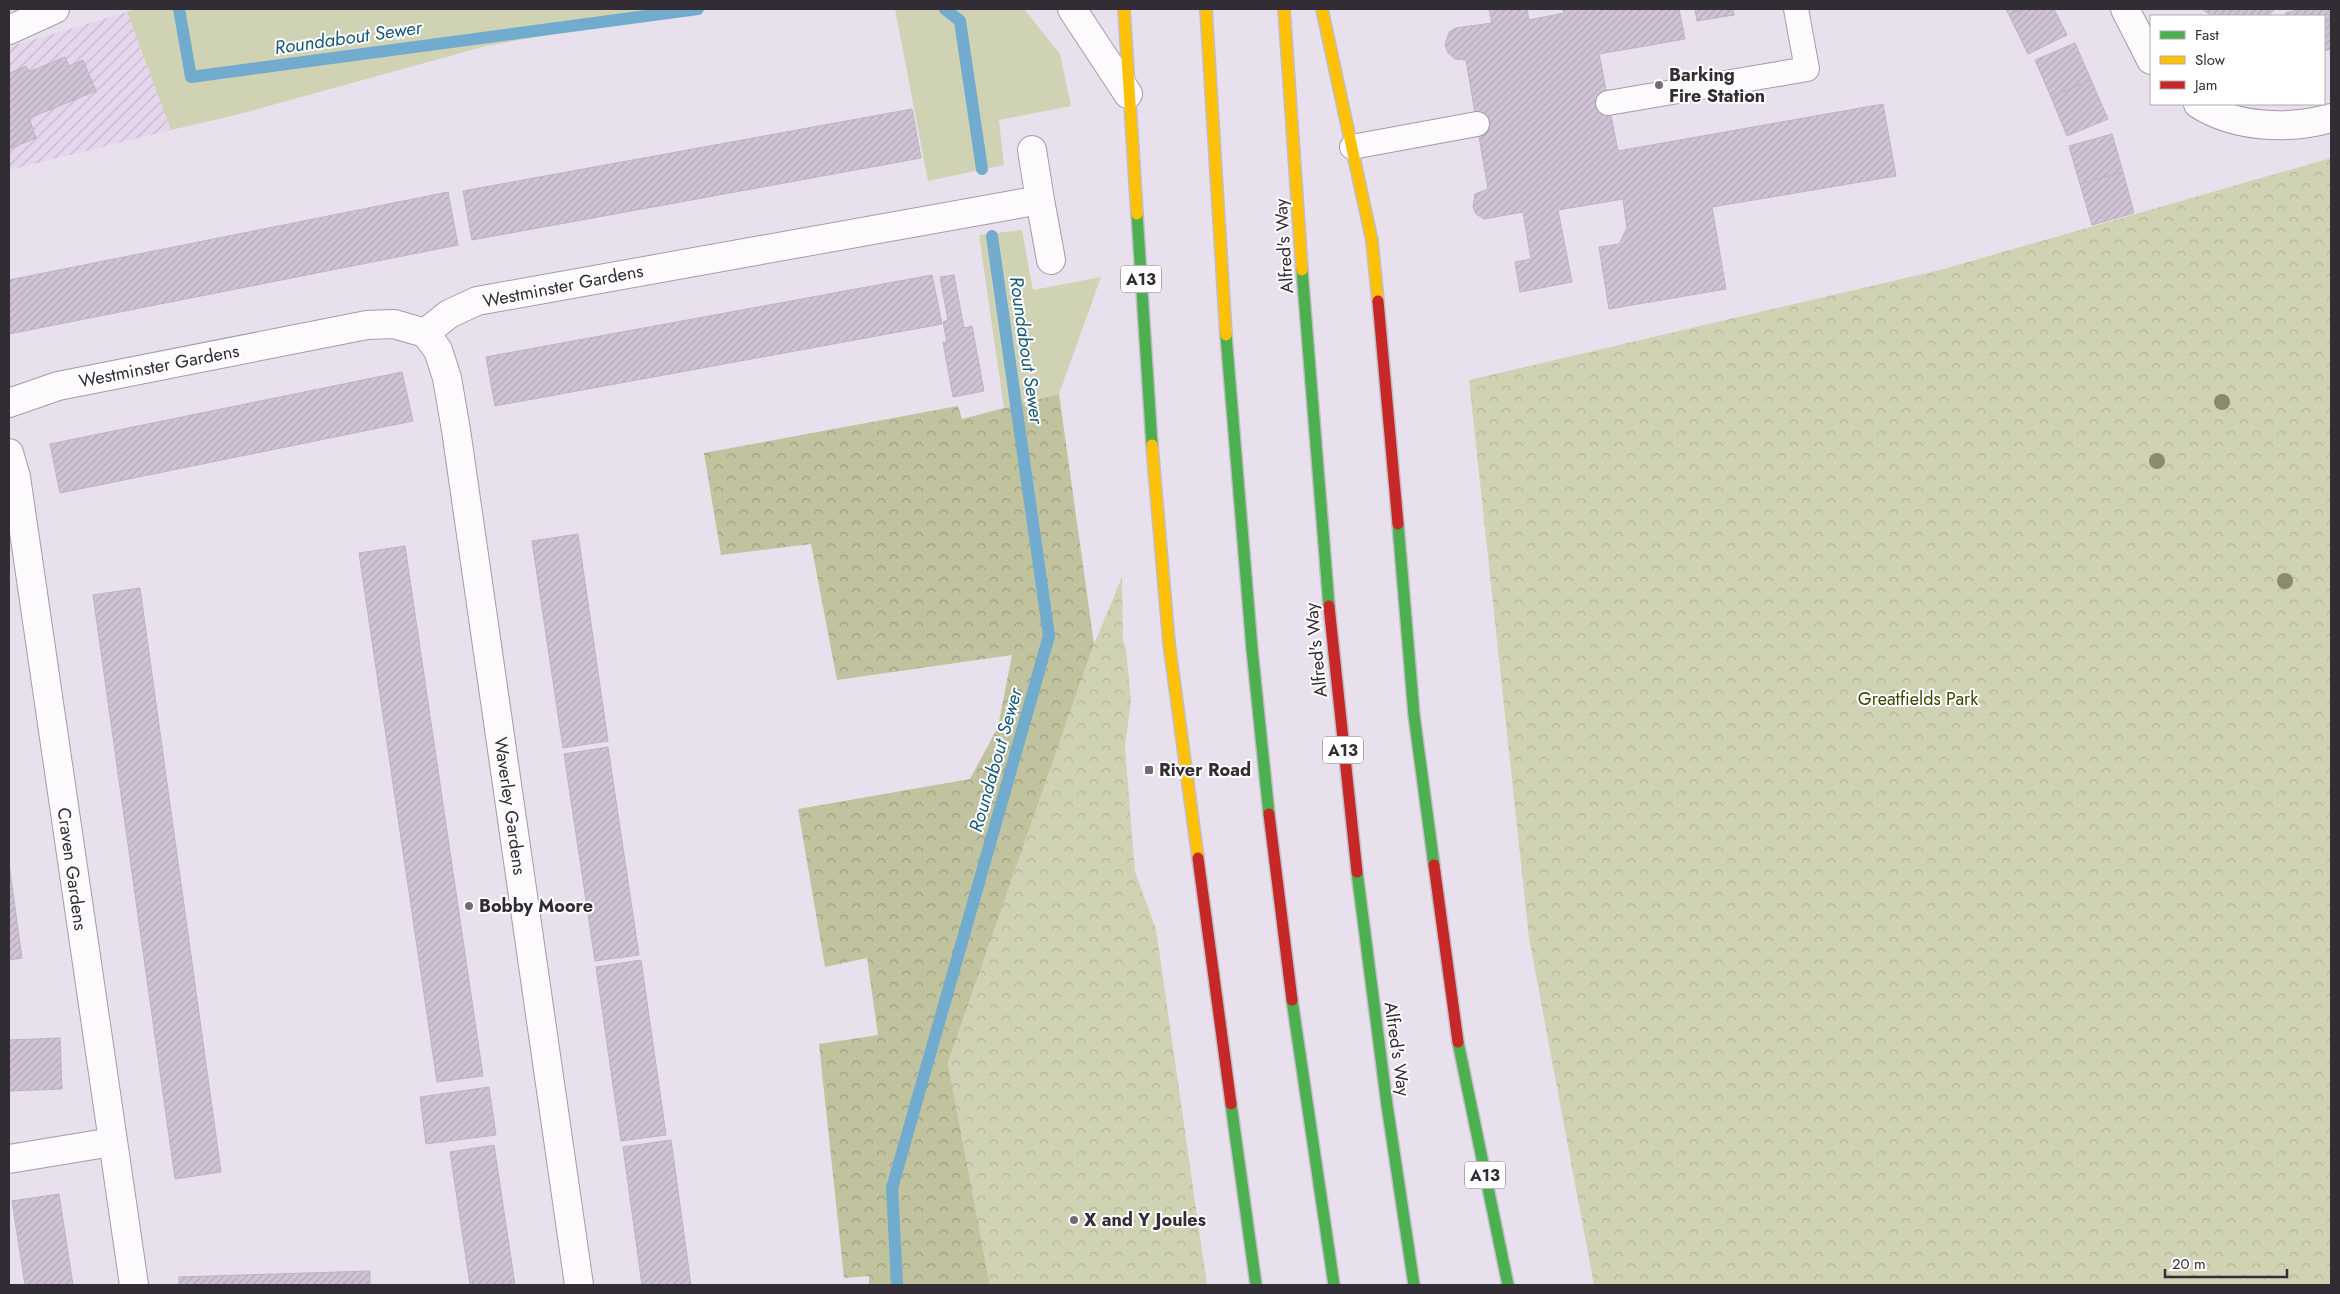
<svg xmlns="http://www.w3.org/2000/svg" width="2340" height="1294" viewBox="0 0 2340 1294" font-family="Jost,sans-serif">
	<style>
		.industrial { fill: url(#industrial-furrows) }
		.grass { fill: #d0d2b4 }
		.forest { fill: url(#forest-crowns) }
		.park { fill: url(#park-crowns) }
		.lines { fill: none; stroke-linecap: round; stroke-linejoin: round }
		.stream { stroke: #71acce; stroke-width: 12 }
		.building { fill: url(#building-hatch); stroke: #bbb5bf }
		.lane-casing { stroke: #a29ca6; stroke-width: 26 }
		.street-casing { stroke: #a29ca6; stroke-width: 30 }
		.fast-casing { stroke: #c2bec5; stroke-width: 14 }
		.slow-casing { stroke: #c2bec5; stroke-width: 14 }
		.jam-casing { stroke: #c2bec5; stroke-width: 14 }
		.lane { stroke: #fcfafc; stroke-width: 24 }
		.street { stroke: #fcfafc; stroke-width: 28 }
		.fast { stroke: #4caf50; stroke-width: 11 }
		.slow { stroke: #ffc107; stroke-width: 11 }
		.jam { stroke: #c62828; stroke-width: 11 }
		.tree { fill: #8a8a6d }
		.poi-dot { fill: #726b75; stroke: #fff; stroke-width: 2 }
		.labels { text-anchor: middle; stroke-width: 4; stroke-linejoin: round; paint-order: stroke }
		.shield { fill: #fff; stroke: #706b72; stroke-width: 1 }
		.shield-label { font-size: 16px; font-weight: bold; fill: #322c35 }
		.poi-label { font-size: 18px; font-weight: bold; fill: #322c35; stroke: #fff; text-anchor: start }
		.street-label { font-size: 18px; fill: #322c35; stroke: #fff }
		.park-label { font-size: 18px; fill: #3c4404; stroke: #fff }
		.water-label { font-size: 19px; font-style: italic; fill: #175978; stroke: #fff }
	</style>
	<defs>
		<pattern id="industrial-furrows" width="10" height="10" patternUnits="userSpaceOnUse" patternTransform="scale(1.25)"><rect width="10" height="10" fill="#e5d6ed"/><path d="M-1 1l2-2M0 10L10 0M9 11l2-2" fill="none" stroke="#c5b8cc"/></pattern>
		<pattern id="forest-crowns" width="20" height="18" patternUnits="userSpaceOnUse" patternTransform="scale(1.25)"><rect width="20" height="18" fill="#c0c39d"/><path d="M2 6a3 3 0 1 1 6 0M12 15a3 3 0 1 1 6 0" fill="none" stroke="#9d9f81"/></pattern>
		<pattern id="park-crowns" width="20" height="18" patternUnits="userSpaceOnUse" patternTransform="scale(1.25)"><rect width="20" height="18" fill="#d0d2b4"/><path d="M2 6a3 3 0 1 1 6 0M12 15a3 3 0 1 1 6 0" fill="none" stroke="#b3b49b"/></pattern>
		<pattern id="building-hatch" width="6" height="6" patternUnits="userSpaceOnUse" patternTransform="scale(1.25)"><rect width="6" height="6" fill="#d0c3d6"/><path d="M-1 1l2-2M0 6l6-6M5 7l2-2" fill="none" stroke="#b3a8b8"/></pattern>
	</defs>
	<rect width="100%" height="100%" fill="#e9e0ed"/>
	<polygon class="industrial" points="127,12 171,130 9,170 9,47"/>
	<g class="grass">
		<polygon points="136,9 693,9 486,46 236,115 171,130 127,12"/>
		<polygon points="895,9 1024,9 1060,54 1071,106 999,120 1004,165 928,181"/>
		<polygon points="1022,230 1033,290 1101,277 1059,394 1004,408 979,235"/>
	</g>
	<polygon class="forest" points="1059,394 1094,644 948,1063 990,1285 869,1285 869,1276 844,1278 819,1044 878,1035 867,958 825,967 798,809 970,779 998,727 1012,655 837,680 811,544 721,555 704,453 958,406 962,419"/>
	<g class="park">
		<polygon points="2331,158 2331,1285 1594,1285 1529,938 1469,380 1940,270"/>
		<polygon points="1122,577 1123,640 1126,649 1131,699 1125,747 1135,872 1156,929 1207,1285 990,1285 948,1063 1094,644"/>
	</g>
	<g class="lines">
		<g class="stream">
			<polyline points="179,9 191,77 698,9"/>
			<polyline points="945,9 960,21 982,169"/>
			<polyline points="897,1285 892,1188 1049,636 992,236"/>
		</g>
	</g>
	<g class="building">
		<polygon points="1489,9 1527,9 1529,20 1564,13 1563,9 1679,9 1685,39 1599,54 1618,151 1883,104 1896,176 1712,207 1726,289 1609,309 1599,247 1619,244 1627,228 1623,199 1558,210 1572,282 1520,292 1515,262 1531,259 1523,212 1484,219 1476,214 1473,207 1475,194 1488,189 1466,60 1455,59 1448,53 1445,45 1449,32 1456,28 1492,23"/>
		<polygon points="1695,9 1733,9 1734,15 1697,21"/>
		<polygon points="2006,9 2022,9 2009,15"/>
		<polygon points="2022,9 2054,9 2067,35 2028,54 2009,15"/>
		<polygon points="2202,9 2219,9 2212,16"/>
		<polygon points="2219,9 2275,9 2268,16 2212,16"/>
		<polygon points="2301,9 2329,9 2331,49 2324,51 2324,16 2286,16 2285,13"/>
		<polygon points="2075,43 2091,80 2051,97 2035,60"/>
		<polygon points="65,57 69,66 83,60 96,91 29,118 36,138 9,149 9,70 10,73 26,66 29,72"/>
		<polygon points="2091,80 2108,119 2067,136 2051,97"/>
		<polygon points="912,109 921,158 472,240 463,191"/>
		<polygon points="2112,134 2123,172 2080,184 2069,146"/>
		<polygon points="2123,172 2134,213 2092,225 2080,184"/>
		<polygon points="448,192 458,245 9,334 9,280"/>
		<polygon points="932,275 942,324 495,406 486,357"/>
		<polygon points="954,275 964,328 972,326 984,391 953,397 943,342 947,342 943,322 948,320 940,277"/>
		<polygon points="402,372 413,421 60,493 50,444"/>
		<polygon points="578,534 608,741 563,748 532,541"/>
		<polygon points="405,546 483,1076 437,1082 359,553"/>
		<polygon points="140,588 221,1172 175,1179 93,595"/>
		<polygon points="608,747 639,955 595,961 564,754"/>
		<polygon points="9,864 22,958 9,960"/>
		<polygon points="641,960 666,1135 621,1141 596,967"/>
		<polygon points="60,1038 62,1089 9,1091 9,1040"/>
		<polygon points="489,1087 496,1135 426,1144 420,1097"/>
		<polygon points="671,1140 691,1285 642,1285 623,1147"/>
		<polygon points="494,1145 515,1285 470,1285 450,1152"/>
		<polygon points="59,1194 73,1285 25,1285 12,1201"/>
		<polygon points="370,1271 370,1285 179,1285 179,1277"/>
	</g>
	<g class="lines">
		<defs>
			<g id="lane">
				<polyline points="1608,103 1807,69 1796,9"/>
				<polyline points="1352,147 1477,124"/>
			</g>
			<g id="street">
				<polyline points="1072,9 1128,94"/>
				<polyline points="2125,9 2151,60"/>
				<polyline points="9,30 55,9"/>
				<path d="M2198,104c38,24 91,26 133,14"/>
				<polyline points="1040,200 1051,260"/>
				<polyline points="425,333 438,350 447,378 456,430 579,1285"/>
				<polyline points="9,403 58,386 367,325 394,324 425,333 449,314 477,301 1040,200 1032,150"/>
				<polyline points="9,453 16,477 134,1285"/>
				<polyline points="9,1159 112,1142"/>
			</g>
			<g id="fast">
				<polyline points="1137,214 1152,445"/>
				<polyline points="1302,270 1329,606"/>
				<polyline points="1226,335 1252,649 1269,814"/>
				<polyline points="1398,524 1414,715 1434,865"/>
				<polyline points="1357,872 1387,1105 1414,1285"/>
				<polyline points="1292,1000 1334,1285"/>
				<polyline points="1458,1042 1508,1285"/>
				<polyline points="1231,1104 1256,1285"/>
			</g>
			<g id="slow">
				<polyline points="1124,9 1137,214"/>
				<polyline points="1206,9 1226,335"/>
				<polyline points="1284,9 1302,270"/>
				<polyline points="1322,9 1372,241 1378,301"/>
				<polyline points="1152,445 1169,643 1198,858"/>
			</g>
			<g id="jam">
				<polyline points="1378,301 1398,524"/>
				<polyline points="1329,606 1357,872"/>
				<polyline points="1269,814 1292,1000"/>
				<polyline points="1198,858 1231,1104"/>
				<polyline points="1434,865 1458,1042"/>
			</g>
		</defs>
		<use href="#lane" class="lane-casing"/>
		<use href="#street" class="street-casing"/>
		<use href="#fast" class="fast-casing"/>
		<use href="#slow" class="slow-casing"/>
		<use href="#jam" class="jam-casing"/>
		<use href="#lane" class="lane"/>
		<use href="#street" class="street"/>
		<use href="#fast" class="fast"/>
		<use href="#slow" class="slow"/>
		<use href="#jam" class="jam"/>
	</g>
	<g class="tree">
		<circle cx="2222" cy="402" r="8"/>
		<circle cx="2157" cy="461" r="8"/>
		<circle cx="2285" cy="581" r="8"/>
	</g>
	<g class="poi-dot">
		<circle cx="1659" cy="85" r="5"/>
		<rect x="1144" y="765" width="10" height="10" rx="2.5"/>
		<circle cx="469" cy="906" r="5"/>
		<circle cx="1074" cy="1220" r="5"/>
	</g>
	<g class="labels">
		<g class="shield">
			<rect x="1121" y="265.5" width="40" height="27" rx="4"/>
			<rect x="1323" y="736.5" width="40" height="27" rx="4"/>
			<rect x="1465" y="1161.5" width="40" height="27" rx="4"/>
		</g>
		<g class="shield-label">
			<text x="1141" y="285">A13</text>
			<text x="1343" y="756">A13</text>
			<text x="1485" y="1181">A13</text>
		</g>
		<g class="poi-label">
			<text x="1669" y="81">Barking<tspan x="1669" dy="21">Fire Station</tspan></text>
			<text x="1159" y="776">River Road</text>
			<text x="479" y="912">Bobby Moore</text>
			<text x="1084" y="1226">X and Y Joules</text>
		</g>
		<g class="street-label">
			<text transform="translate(1284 246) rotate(-94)" y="6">Alfred's Way</text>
			<text transform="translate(563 286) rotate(-11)" y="6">Westminster Gardens</text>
			<text transform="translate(159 366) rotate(-11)" y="6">Westminster Gardens</text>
			<text transform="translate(1316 650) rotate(-96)" y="6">Alfred's Way</text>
			<text transform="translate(510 806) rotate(82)" y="6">Waverley Gardens</text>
			<text transform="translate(72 869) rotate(82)" y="6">Craven Gardens</text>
			<text transform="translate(1397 1049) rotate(82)" y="6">Alfred's Way</text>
		</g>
		<g class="park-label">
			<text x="1918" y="705">Greatfields Park</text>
		</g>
		<g class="water-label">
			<text transform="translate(348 37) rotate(-8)" y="7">Roundabout Sewer</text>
			<text transform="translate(1027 350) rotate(82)" y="7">Roundabout Sewer</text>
			<text transform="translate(995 760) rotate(-74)" y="7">Roundabout Sewer</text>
		</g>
	</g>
	<rect width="2340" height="1294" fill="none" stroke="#322c35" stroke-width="20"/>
	<rect x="2150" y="15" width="175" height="90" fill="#ffffff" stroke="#adabae"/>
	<rect x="2160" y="31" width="25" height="8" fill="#4caf50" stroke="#adabae"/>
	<text x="2195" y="40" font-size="15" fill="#322c35">Fast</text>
	<rect x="2160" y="56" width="25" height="8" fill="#ffc107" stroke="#adabae"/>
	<text x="2195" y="65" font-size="15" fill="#322c35">Slow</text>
	<rect x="2160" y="81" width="25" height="8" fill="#c62828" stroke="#adabae"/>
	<text x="2195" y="90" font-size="15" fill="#322c35">Jam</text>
	<path d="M2165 1269v8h122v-8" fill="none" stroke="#322c35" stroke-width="2.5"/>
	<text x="2172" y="1269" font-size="15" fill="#322c35" stroke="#ffffff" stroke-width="4" paint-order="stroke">20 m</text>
</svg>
